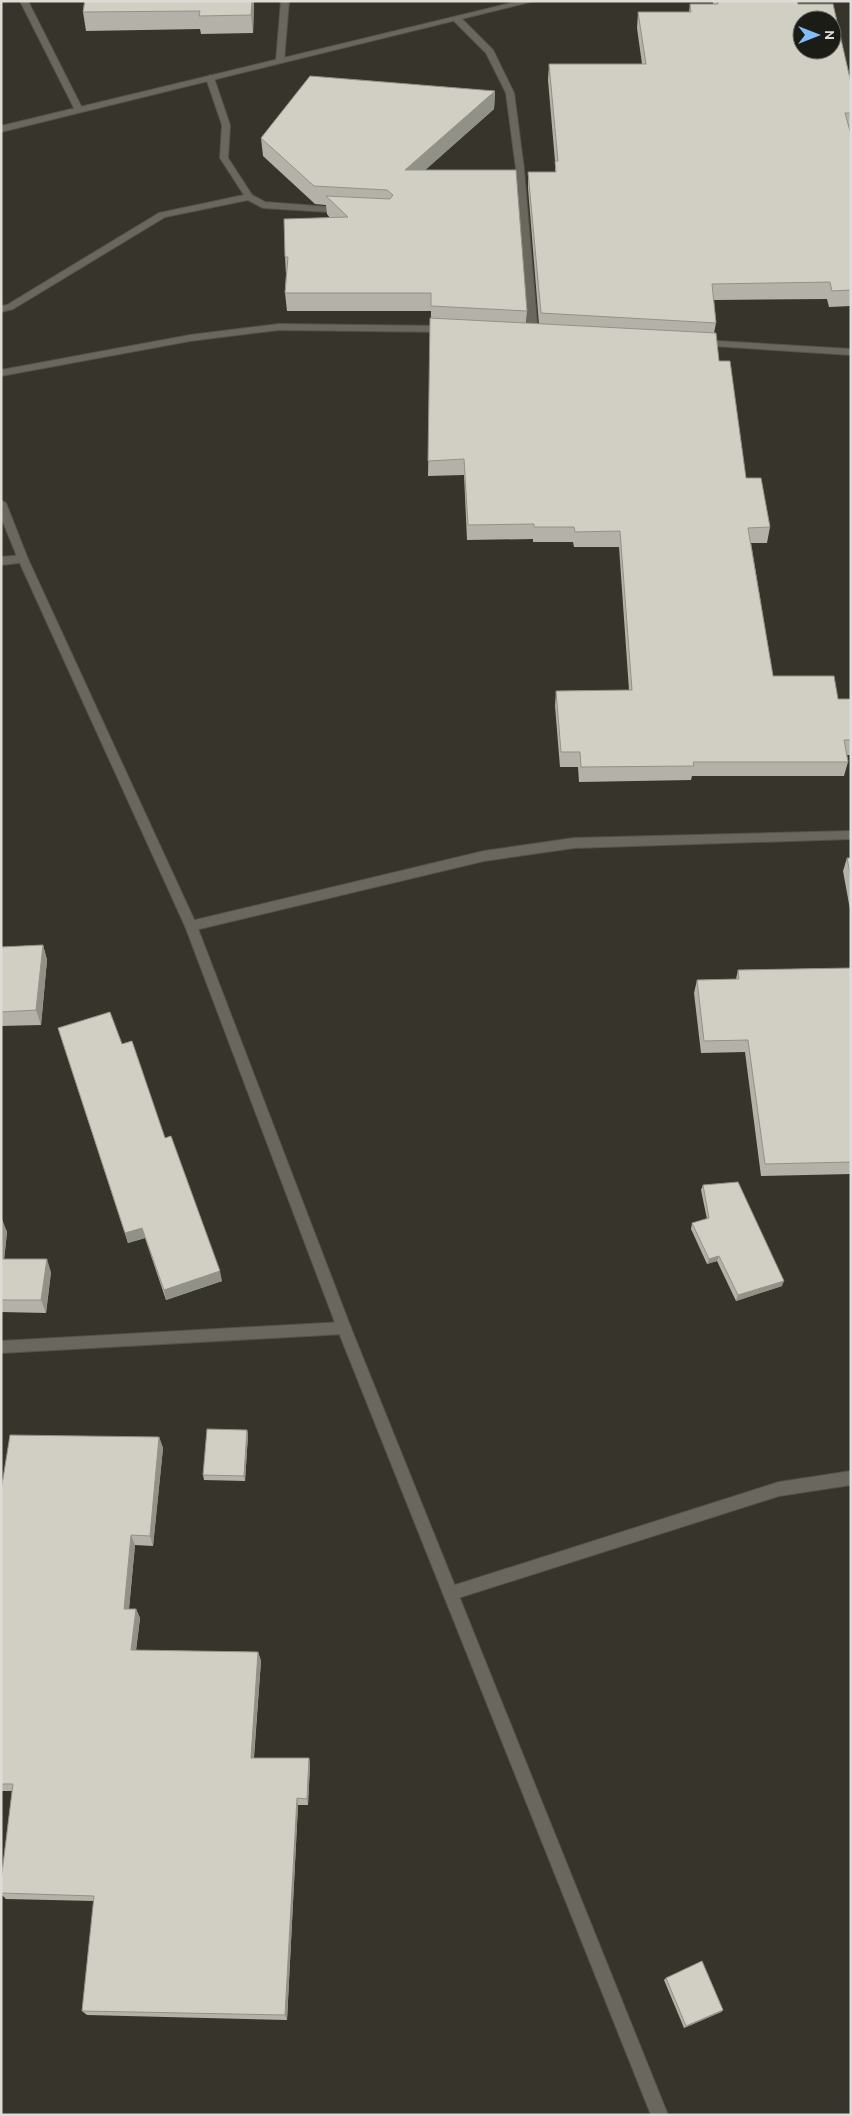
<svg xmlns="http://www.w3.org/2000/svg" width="852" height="2116" viewBox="0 0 852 2116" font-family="Overpass,sans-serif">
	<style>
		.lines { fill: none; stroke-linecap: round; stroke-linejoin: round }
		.lane-casing { stroke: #53524a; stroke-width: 2 }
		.street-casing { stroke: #53524a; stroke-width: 2 }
		.secondary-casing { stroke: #53524a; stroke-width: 2 }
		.lane { fill: #6a685e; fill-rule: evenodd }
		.street { fill: #6a685e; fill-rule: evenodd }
		.secondary { fill: #6a685e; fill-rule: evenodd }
		.wall { fill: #b4b2a8 }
		.shaded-wall { fill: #929188 }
		.building { fill: #d1cfc3; stroke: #929188; fill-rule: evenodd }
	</style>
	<rect width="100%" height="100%" fill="#36342b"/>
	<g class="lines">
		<defs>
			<polygon id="lane" points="210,75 214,78 230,125 228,158 252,195 265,202 343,208 347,211 346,213 263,208 248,200 165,217 13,309 1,312 1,306 7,305 159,213 244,195 220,158 222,125 206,78"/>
			<g id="street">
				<polygon points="20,1 28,1 83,110 82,112 75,110"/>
				<polygon points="281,1 289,1 284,61 280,63 276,61"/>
				<polygon points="454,17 460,17 493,50 514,93 524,169 538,334 533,337 528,334 516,169 506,93 486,53 454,21"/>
				<polygon points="279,324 446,326 451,329 446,332 279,330 190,341 1,376 1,370 190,335"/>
				<polygon points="701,340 851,349 851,355 698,345 698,341"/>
				<polygon points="23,555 28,559 27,562 1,565 1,557"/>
				<polygon points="851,831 851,839 574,848 484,861 191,931 187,929 185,926 187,923 191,921 484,851 574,838"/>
				<polygon points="344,1322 349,1324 351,1328 349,1332 344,1334 1,1353 1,1341"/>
				<polygon points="851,1471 851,1485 779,1496 452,1600 447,1598 445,1593 447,1588 452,1586 779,1482"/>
			</g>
			<g id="secondary">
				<polygon points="519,1 534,1 1,132 1,126"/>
				<polygon points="1,500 6,503 28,559 197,926 351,1328 668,2115 651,2115 337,1328 185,926 18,559 1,517"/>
			</g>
		</defs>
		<use href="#lane" class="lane-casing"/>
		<use href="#street" class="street-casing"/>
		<use href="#secondary" class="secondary-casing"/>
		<use href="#lane" class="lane"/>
		<use href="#street" class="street"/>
		<use href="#secondary" class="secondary"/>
	</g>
	<g class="wall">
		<polygon points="83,1 254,1 253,33 201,34 200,29 86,31 83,12 84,3"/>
		<polygon points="713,1 797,1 798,4 851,83 851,129 849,129 851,135 851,306 829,307 827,299 714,300 716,323 714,333 719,361 746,478 770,527 767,543 751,543 773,676 838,699 851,699 851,755 847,755 848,762 844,776 692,776 691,780 579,782 578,767 560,767 555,706 556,691 629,690 619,547 574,547 573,542 533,542 533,539 467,540 464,475 428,476 431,311 287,311 285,293 286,275 285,257 330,218 327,214 326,205 315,204 263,156 261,138 495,91 494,109 425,170 527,311 526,323 539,324 528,188 528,172 555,172 555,161 548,80 549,64 642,64 637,28 638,12 689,12 690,4 713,4"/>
		<polygon points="847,858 851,858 851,915 843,871"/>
		<polygon points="43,945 47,960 41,1025 1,1026 1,947"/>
		<polygon points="851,968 851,1174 761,1176 745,1052 701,1053 694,993 697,980 736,979 738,970"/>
		<polygon points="58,1028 122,1044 165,1138 222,1281 166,1300 145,1238 128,1243"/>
		<polygon points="703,1185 782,1286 736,1301 717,1261 707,1264 691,1229 692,1223 707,1219 701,1190"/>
		<polygon points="1,1219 7,1232 4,1259 51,1272 46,1313 1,1312"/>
		<polygon points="247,1430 248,1435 245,1481 204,1480 203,1475"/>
		<polygon points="159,1437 163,1448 153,1546 135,1545 129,1609 136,1609 140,1618 136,1650 258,1652 261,1661 254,1758 309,1758 310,1765 308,1805 298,1805 287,2020 87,2015 82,2011 94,1901 6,1899 1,1894 1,1881 12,1791 1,1791 1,1491"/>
		<polygon points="666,1978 723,2010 721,2012 684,2028 664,1980"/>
	</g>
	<g class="shaded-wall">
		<polygon points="252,1 254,1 253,33 251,15"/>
		<polygon points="495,91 494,109 405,188 405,170"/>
		<polygon points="43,945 47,960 41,1025 36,1010"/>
		<polygon points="2,1219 7,1232 3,1271 1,1268"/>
		<polygon points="142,1228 145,1238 128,1243 125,1233"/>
		<polygon points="719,1256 717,1261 707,1264 709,1259"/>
		<polygon points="47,1259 51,1272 46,1313 41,1300"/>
		<polygon points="220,1271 222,1281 166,1300 164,1290"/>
		<polygon points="784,1281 782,1286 736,1301 738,1295"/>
		<polygon points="247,1430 248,1435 245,1481 244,1476"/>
		<polygon points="159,1437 163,1448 153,1546 150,1536"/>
		<polygon points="131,1535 135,1545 128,1618 124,1609"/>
		<polygon points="136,1609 140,1618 135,1659 131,1650"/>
		<polygon points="258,1652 261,1661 253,1765 251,1758"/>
		<polygon points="309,1758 310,1765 308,1805 307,1799"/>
		<polygon points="297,1798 298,1805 287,2020 285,2015"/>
		<polygon points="723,2010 721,2012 684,2028 686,2026"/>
	</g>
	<g class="building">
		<polygon points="85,1 252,1 251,15 199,16 200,11 83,12"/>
		<path d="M718,1h79l1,3h35l18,79v30h-6l6,22v155l-19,1 -2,-9 -118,2 4,39 -175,-10 -13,-141h28l-1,-11h3l-9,-97h97l-8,-52h53l-1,-8h28zM802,20h30v30h-30z"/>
		<polygon points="310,76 495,91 405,170 516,170 527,311 431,306 431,293 285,293 288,257 285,257 284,219 348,217 326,196 390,199 393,195 387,190 314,186 261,138"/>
		<polygon points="430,318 716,333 719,361 730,361 746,478 761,478 770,527 748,528 773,676 834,676 838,699 851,699 851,740 844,740 848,762 693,762 694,766 581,767 580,752 561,752 556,691 632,690 620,531 575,532 574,527 534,527 534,524 468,525 464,459 428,461"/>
		<polygon points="847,858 851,858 851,878"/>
		<polygon points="43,945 36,1010 1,1012 1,947"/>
		<polygon points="851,968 851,1162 765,1164 748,1040 704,1041 697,980 739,979 738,970"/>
		<polygon points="110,1012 122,1044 132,1041 165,1138 171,1136 220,1271 164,1290 142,1228 125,1233 58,1028"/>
		<polygon points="738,1182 784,1281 738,1295 719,1256 709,1259 692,1223 709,1218 703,1185"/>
		<polygon points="1,1259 47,1259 41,1300 1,1300"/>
		<polygon points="207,1429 247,1430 244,1476 203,1475"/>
		<polygon points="10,1435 159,1437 150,1536 131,1535 124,1609 136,1609 131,1650 258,1652 251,1758 309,1758 307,1799 297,1798 285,2015 82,2011 94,1896 1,1893 1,1881 13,1784 1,1784 1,1491"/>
		<polygon points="702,1961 723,2010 686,2026 666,1978"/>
	</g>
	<rect width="852" height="2116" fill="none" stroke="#dddcd6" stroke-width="5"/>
	<g transform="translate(817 35) rotate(90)"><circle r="24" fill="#1c1c17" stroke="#696963"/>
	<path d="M0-4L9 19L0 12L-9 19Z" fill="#81bdfa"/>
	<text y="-8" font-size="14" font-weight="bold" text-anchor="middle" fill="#dddcd6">N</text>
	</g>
</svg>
